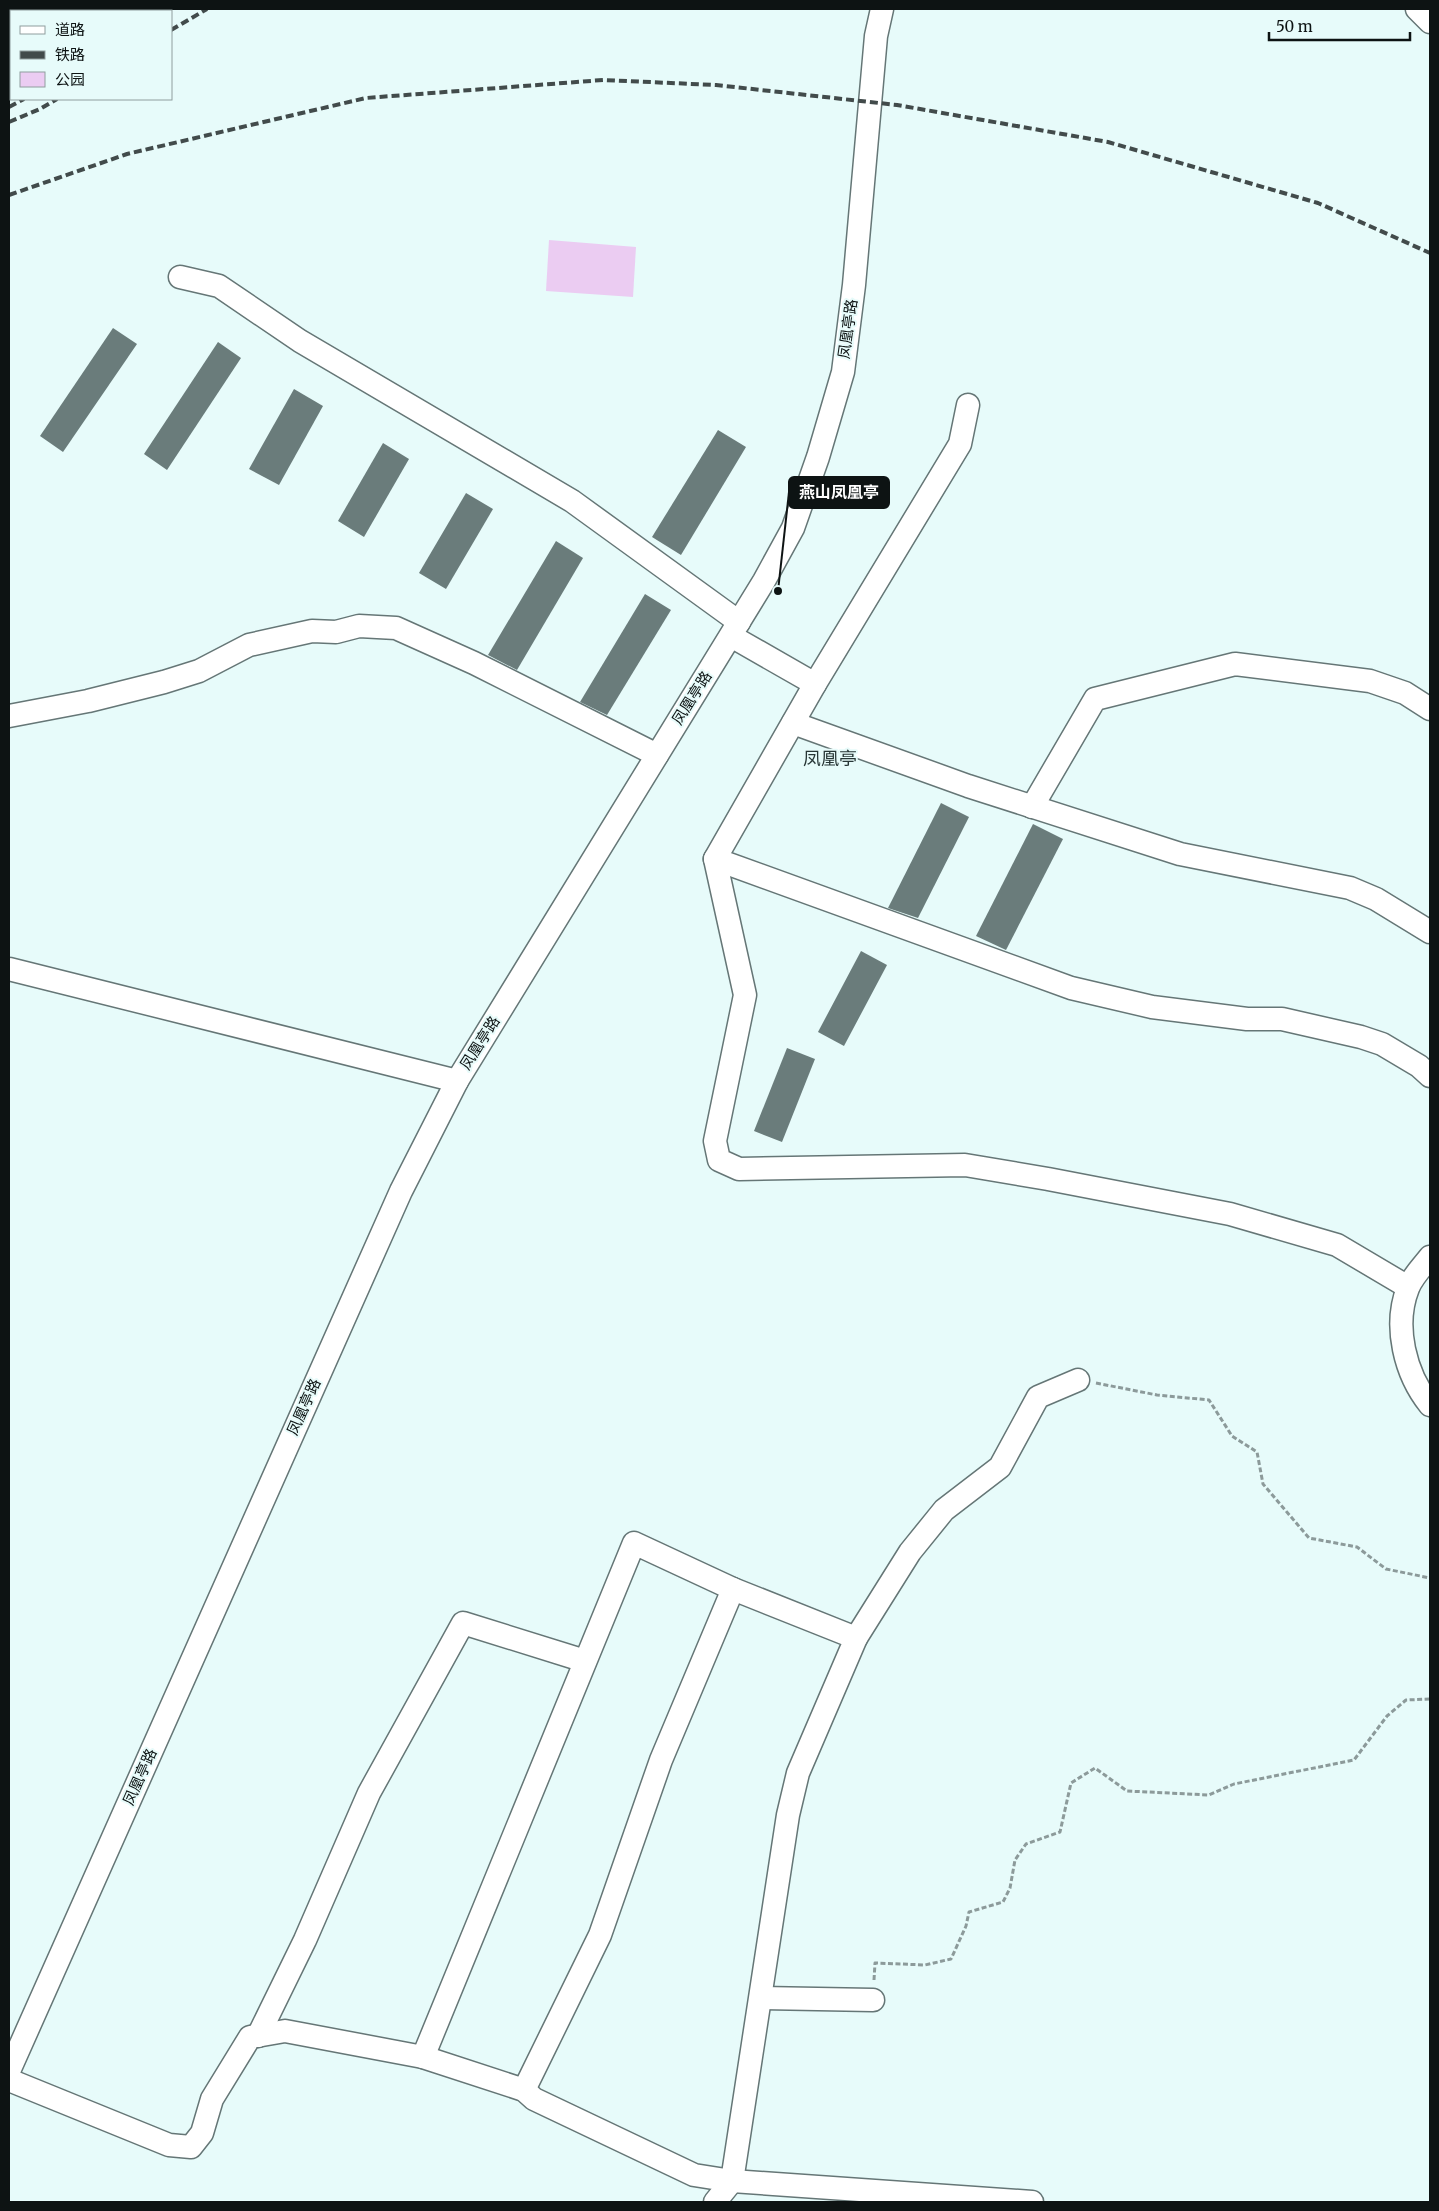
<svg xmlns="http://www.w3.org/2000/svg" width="1439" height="2211" viewBox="0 0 1439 2211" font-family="Merriweather,'Noto Sans SC',serif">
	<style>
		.green { fill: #ebccf2 }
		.building { fill: #6a7c7b }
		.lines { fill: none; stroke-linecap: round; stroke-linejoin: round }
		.minor-casing { stroke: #657676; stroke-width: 25 }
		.path { stroke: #8c9a9a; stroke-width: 3; stroke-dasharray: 5 2.5; stroke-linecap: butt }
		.minor { stroke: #fff; stroke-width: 22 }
		.rail { stroke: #424b4b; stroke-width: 4; stroke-dasharray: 8 4; stroke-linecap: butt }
		.labels { text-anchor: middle; stroke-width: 4; stroke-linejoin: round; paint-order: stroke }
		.street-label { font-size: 15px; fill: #0d1313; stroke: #e7fbfa }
		.quarter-label { font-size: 18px; fill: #273636; stroke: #e7fbfa }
		.leader { fill: none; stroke: #0d1313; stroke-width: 2 }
		.callout-dot { fill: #0d1313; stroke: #e7fbfa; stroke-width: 2 }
		.callout { fill: #0d1313; stroke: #0d1313; stroke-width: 2 }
		.callout-label { font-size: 16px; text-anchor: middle; font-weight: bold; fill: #fff }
	</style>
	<rect width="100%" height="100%" fill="#e7fbfa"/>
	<polygon class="green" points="549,240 636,247 633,297 546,291"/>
	<g class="building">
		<polygon points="113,328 137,344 63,452 40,436"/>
		<polygon points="218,342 241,358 167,470 144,454"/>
		<polygon points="294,389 323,406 279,485 249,469"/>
		<polygon points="718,430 746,447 681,555 652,537"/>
		<polygon points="383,443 409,459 364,537 338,521"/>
		<polygon points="466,493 493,509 446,589 419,573"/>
		<polygon points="556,541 583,558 517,670 488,655"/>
		<polygon points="645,594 671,610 607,715 580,702"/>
		<polygon points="941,803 969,817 918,918 888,908"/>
		<polygon points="1033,824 1063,839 1006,950 976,936"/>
		<polygon points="861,951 887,965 844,1046 818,1032"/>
		<polygon points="787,1048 815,1059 782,1142 754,1131"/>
	</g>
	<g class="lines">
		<defs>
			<g id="minor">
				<polyline points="1417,9 1430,22"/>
				<polyline points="37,11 41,9"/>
				<polyline points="9,29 11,27"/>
				<polyline points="180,277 219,286 300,341 572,501 739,622"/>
				<polyline points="731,636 815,684 715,859 745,995 715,1141 719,1160 739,1169 965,1165 1048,1179 1230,1214 1337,1245 1408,1287"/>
				<polyline points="815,684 960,444 968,405"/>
				<polyline points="9,716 88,701 164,682 199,671 249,645 312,631 336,632 359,626 396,628 474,663 657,755"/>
				<polyline points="793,723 968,786 1180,854 1350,888 1376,899 1430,932"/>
				<polyline points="1032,807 1095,699 1235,664 1370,681 1405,693 1430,709"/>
				<polyline points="715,859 1071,988 1152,1007 1247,1019 1282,1019 1361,1037 1382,1044 1419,1066 1430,1076"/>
				<polyline points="9,969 457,1081"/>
				<path d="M1430,1257c-7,9 -18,20 -22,31 -15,38 -3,86 22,117"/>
				<polyline points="856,1638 910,1552 944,1510 1000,1467 1038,1397 1078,1380"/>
				<polyline points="761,1998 873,2000"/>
				<polyline points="258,2036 305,1940 369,1793 463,1623 585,1661"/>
				<polyline points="423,2057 634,1543 733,1589 856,1638 798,1773 788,1815 732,2181 715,2202"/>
				<polyline points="9,2071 401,1191 457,1081 764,581 793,528 818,457 843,372 854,285 876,36 882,9"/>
				<polyline points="9,2080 169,2145 191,2147 202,2133 212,2099 250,2037 285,2031 423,2057 524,2090 534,2099 694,2175 732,2181 1032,2202"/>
				<polyline points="524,2090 600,1935 661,1760 733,1589"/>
			</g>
		</defs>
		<use href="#minor" class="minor-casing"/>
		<g class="path">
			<polyline points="1096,1383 1157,1395 1209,1400 1232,1436 1257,1452 1263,1484 1309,1538 1357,1547 1386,1569 1430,1578"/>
			<polyline points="874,1980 875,1963 925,1965 951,1959 966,1926 969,1912 1003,1902 1010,1888 1015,1860 1026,1844 1060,1832 1071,1783 1095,1768 1127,1791 1209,1795 1234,1784 1354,1760 1387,1716 1406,1700 1430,1699"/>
		</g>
		<use href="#minor" class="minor"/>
		<g class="rail">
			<polyline points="79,11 83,9"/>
			<polyline points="120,11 124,9"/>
			<polyline points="165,11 169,9"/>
			<polyline points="171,30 207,9"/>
			<polyline points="9,55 11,54"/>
			<polyline points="9,81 11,79"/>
			<polyline points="9,107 24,99"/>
			<polyline points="9,122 40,109 57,99"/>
			<polyline points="9,195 127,154 366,98 603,80 716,85 897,105 1108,142 1318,203 1430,253"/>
		</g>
	</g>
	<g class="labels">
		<g class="street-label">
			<text transform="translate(848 329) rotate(-82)" y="5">凤凰亭路</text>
			<text transform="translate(692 698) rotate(-58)" y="5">凤凰亭路</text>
			<text transform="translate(480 1043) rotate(-58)" y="5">凤凰亭路</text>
			<text transform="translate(304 1407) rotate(-66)" y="5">凤凰亭路</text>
			<text transform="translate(140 1777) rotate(-66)" y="5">凤凰亭路</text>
		</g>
		<g class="quarter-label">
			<text x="830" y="765">凤凰亭</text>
		</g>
	</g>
	<path class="leader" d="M778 591L789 492"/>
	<circle class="callout-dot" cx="778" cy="591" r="5"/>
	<rect class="callout" x="789" y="477" width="100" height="31" rx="5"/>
	<g class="callout-label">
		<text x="839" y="498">燕山凤凰亭</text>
	</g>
	<rect width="1439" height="2211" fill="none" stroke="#0d1313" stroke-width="20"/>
	<rect x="10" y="10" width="162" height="90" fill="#e7fbfa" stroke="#909e9e"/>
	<rect x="20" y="26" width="25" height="8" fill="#ffffff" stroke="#909e9e"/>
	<text x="55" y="35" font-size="15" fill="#0d1313">道路</text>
	<rect x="20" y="51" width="25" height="8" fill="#424b4b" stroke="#909e9e"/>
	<text x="55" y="60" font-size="15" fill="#0d1313">铁路</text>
	<rect x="20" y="72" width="25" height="15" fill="#ebccf2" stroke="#909e9e"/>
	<text x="55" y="85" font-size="15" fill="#0d1313">公园</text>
	<path d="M1269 32v8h141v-8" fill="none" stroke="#0d1313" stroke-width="2.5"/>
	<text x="1276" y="32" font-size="15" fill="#0d1313" stroke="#e7fbfa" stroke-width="4" paint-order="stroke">50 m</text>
</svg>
